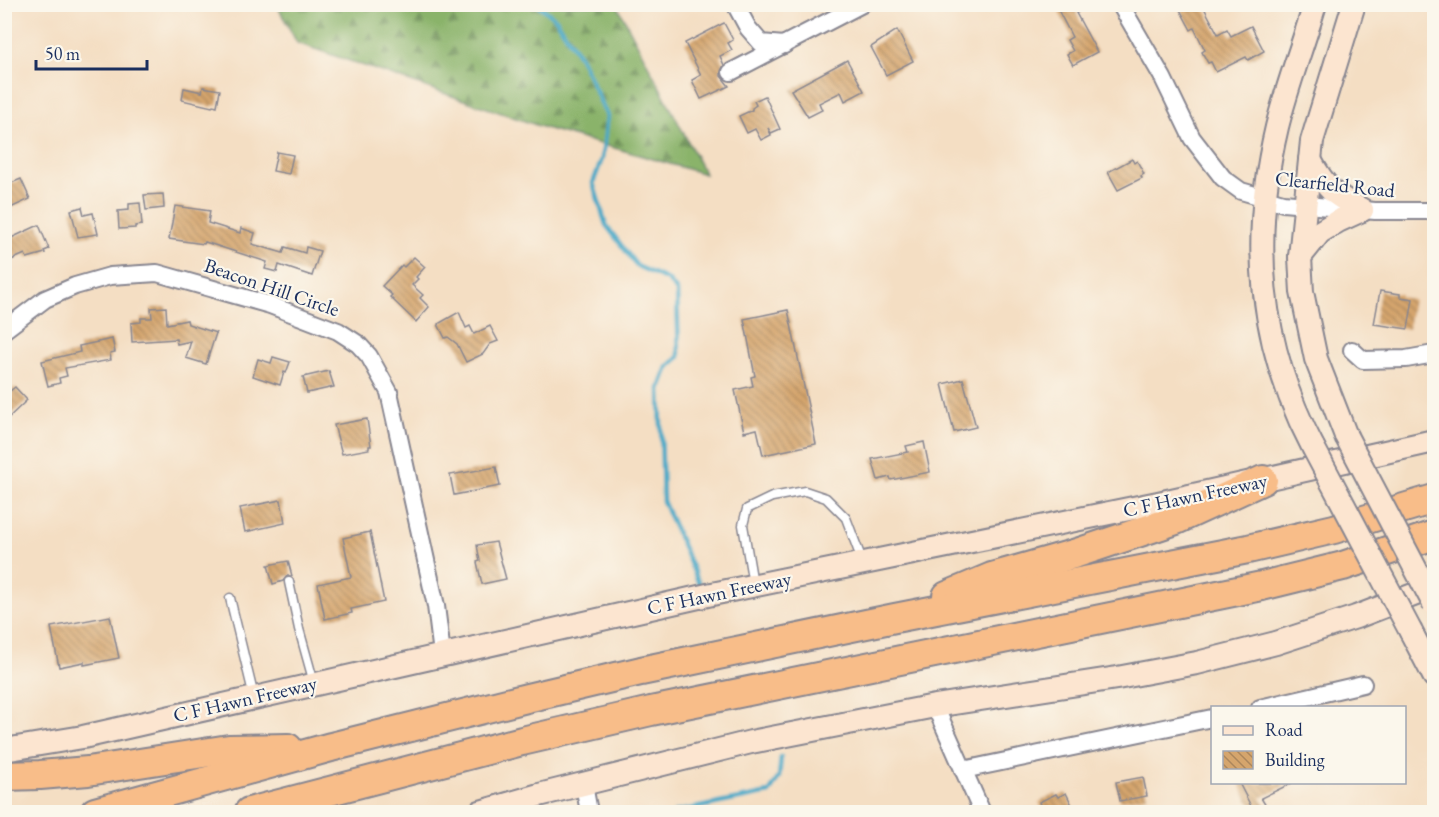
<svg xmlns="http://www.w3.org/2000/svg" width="1439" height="817" viewBox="0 0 1439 817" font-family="'EB Garamond',serif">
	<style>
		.forest { fill: url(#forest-firs); stroke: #527164; stroke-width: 1.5 }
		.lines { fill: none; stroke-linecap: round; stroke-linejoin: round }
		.stream { stroke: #48a9c7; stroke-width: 4.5 }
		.building { fill: url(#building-back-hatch) }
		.lane-casing { stroke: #888690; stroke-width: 11 }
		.street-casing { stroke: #888690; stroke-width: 20 }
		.secondary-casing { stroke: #888690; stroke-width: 26 }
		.highway-casing { stroke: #888690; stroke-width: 32 }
		.lane { stroke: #fff; stroke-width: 8 }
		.street { stroke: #fff; stroke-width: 16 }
		.secondary { stroke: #fce5d0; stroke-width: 22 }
		.highway { stroke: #f8bd89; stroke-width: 28 }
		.secondary-bridge-casing { stroke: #888690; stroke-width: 26; stroke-linecap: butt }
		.secondary-bridge { stroke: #fce5d0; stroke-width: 22 }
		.labels { text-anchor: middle; stroke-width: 4.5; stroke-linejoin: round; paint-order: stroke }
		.street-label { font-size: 20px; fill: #1b2f5e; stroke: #fbf7ec }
	</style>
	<defs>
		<pattern id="forest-firs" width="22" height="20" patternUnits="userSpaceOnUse" patternTransform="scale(1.5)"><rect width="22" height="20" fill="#8ab36a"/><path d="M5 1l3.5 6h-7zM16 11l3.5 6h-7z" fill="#70925a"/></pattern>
		<pattern id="building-back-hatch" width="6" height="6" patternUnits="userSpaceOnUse" patternTransform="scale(1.5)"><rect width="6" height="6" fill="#d5a56d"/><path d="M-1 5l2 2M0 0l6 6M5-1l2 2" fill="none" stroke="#ac875d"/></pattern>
	</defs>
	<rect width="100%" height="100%" fill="#fbf7ec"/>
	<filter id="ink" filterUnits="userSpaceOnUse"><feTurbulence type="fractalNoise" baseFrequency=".0167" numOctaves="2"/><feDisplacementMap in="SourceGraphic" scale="12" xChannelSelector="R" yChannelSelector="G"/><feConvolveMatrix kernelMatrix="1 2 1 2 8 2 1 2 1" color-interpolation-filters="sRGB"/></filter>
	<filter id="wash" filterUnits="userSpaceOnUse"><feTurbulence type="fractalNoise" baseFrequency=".008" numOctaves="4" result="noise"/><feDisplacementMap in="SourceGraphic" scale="24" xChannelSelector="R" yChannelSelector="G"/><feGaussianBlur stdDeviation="1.35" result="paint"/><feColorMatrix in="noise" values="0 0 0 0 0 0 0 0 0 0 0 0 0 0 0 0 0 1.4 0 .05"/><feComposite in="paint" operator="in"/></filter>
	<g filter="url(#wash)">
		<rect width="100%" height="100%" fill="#f4dec3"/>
		<polygon class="forest" points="277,5 617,5 705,174 545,128 297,43"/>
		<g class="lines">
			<g class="stream">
				<polyline points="537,4 556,19 581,59 607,116 602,159 593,183 606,225 637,266 668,280 677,291 679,357 668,367 660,388 663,501 701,588"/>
				<polyline points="675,812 769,793 779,777 781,757"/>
			</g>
		</g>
		<g id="blocks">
			<g class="building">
				<polygon points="1055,4 1093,4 1076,13 1097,52 1073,65 1067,54 1073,51 1067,40 1072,37"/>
				<polygon points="1177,4 1202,4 1218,34 1227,29 1231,36 1251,26 1264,51 1248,60 1246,57 1216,72 1211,62 1208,63 1202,52 1205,50 1194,28 1191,30"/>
				<polygon points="724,23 733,40 728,43 732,50 720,56 724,65 721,71 721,76 729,86 701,99 692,80 701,75 685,43"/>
				<polygon points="897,30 913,61 886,75 871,47"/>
				<polygon points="847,60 864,91 845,101 841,92 819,103 822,110 808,117 791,90"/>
				<polygon points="203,87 220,90 217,106 213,105 212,107 182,100 184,88 202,92"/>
				<polygon points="765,96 780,129 771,133 768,128 771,135 761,140 755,129 747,133 739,116 752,110 752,108 756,105 754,101"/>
				<polygon points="277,152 293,155 289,174 273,171"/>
				<polygon points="1132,159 1134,163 1137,161 1144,174 1141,176 1142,178 1118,190 1108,172"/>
				<polygon points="21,179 30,199 4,211 4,186"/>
				<polygon points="163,194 164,208 146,210 144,195"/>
				<polygon points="140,203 142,225 135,226 135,228 119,229 118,211 129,210 129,204"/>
				<polygon points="175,206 210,211 208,223 240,233 241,228 255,233 252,244 283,253 285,247 305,253 306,247 320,251 312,276 279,265 277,272 265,269 267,262 205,242 204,244 169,239"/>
				<polygon points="82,207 84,215 93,213 98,234 78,237 71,210"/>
				<polygon points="39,225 49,249 44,251 45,253 27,258 25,254 9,261 4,251 4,246 10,243 9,239"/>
				<polygon points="414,257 425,267 416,277 418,279 412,285 423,295 420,298 429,307 416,322 390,297 392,295 382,286 402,265 404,267"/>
				<polygon points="1380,291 1400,294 1400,297 1413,299 1408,329 1374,324"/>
				<polygon points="166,307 167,324 187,320 188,324 216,333 206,364 186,358 191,341 177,344 176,339 132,342 131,323 141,322 141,318 152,318 151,308"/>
				<polygon points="788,310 816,444 763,455 757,429 744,432 735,390 753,386 751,377 755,376 744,319"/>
				<polygon points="459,312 466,328 470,326 474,334 490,326 498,341 490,344 483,354 466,362 457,344 448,337 445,338 438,324"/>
				<polygon points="112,339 115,352 110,353 111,360 65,368 67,376 59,378 60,383 48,386 42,361 80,352 79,346"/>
				<polygon points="273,357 290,362 286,373 284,372 280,385 253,376 258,359 271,363"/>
				<polygon points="329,371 334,387 307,393 303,377"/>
				<polygon points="963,379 976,427 954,432 942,384"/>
				<polygon points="15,387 27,400 4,422 4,396"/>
				<polygon points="367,419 371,446 369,446 369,449 342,454 334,425"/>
				<polygon points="924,442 930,472 891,480 890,477 878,480 872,459 908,452 906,446"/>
				<polygon points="496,467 500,486 454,495 450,475"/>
				<polygon points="281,500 285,523 245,532 240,508"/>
				<polygon points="370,532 384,602 351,609 352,613 325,619 318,584 351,577 343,538"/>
				<polygon points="496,542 506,579 482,584 477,562 480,561 477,545"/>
				<polygon points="288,561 292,576 287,576 283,581 273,584 268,565"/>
				<polygon points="110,616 119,658 84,665 84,662 59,667 51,627"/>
				<polygon points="1143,777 1147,796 1120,801 1116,782"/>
				<polygon points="1239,783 1292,783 1261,798 1266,806 1254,812"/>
				<polygon points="1066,793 1076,813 1044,813 1039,802 1056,794 1058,797"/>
			</g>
		</g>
	</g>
	<g filter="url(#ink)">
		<use href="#blocks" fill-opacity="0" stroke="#888690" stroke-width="1.5"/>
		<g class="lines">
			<defs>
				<g id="lane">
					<polyline points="289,582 299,629 314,683"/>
					<polyline points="753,584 743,525 747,509 772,497 805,491 826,498 846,518 863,563"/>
					<polyline points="230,598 254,697"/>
				</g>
				<g id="street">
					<polyline points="735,4 748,28 761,43 784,45"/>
					<polyline points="1120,4 1163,78 1192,138 1223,178 1241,191 1283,203 1375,211 1434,211"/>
					<polyline points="731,72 862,4"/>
					<polyline points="4,330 45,299 75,286 110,276 157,273 270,305 338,331 358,344 369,356 389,392 436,606 442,654"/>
					<polyline points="1352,350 1363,360 1406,359 1434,354"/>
					<polyline points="935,706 982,812"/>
					<polyline points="1260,708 1363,684"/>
					<polyline points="963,770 1212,718"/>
					<polyline points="584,785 589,812"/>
				</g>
				<g id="secondary">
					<path d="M1310,160c16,29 23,34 52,50"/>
					<polyline points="1300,257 1320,232 1338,221 1362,210"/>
					<polyline points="1346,436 1316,359 1302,292 1300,257 1312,141 1354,4"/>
					<path d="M1313,447c-54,-103 -63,-207 -36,-320 10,-41 26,-82 38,-123"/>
					<polyline points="1411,632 1434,676"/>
					<polyline points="4,750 83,737 712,594 1158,503 1434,441"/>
					<polyline points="480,812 539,795 751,742 935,706 1117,678 1197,663 1276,643 1356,617 1434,587"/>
				</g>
				<g id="highway">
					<polyline points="947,596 992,577 1077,553 1176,520 1263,480"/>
					<polyline points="4,776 40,775 88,771 229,749 288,748"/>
					<polyline points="95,812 331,747 527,698 641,671 895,618 1248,549 1334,529 1434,499"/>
					<polyline points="249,812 522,741 651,711 1262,586 1343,566 1434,535"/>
				</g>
			</defs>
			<use href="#lane" class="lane-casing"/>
			<use href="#street" class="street-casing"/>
			<use href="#secondary" class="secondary-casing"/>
			<use href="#highway" class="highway-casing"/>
			<use href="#lane" class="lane"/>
			<use href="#street" class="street"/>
			<use href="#secondary" class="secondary"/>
			<use href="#highway" class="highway"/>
			<defs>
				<g id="secondary-bridge">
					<polyline points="1346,436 1434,604"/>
					<polyline points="1313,447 1411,632"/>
				</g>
			</defs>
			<use href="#secondary-bridge" class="secondary-bridge-casing"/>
			<use href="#secondary-bridge" class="secondary-bridge"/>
		</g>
	</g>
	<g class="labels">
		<g class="street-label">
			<text transform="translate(1335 184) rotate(6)" y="7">Clearfield Road</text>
			<text transform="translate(272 287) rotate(19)" y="7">Beacon Hill Circle</text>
			<text transform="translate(1195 495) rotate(-12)" y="7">C F Hawn Freeway</text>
			<text transform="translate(719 593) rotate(-12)" y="7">C F Hawn Freeway</text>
			<text transform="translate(245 699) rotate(-13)" y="7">C F Hawn Freeway</text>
		</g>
	</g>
	<rect width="1439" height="817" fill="none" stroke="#fbf7ec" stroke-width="24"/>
	<rect x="1211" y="706" width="195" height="78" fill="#fbf7ec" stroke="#a1a7b3" stroke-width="1.5"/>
	<rect x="1223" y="726" width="30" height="9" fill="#fce5d0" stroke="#a1a7b3" stroke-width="1.5"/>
	<text x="1265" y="736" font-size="18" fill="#1b2f5e">Road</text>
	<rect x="1223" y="751" width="30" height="18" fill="url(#building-back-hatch)" stroke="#a1a7b3" stroke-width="1.5"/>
	<text x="1265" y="766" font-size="18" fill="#1b2f5e">Building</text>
	<path d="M36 60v9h111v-9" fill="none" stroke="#1b2f5e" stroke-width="3"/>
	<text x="45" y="60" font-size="18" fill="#1b2f5e" stroke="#fbf7ec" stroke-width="4.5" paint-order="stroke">50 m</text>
</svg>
